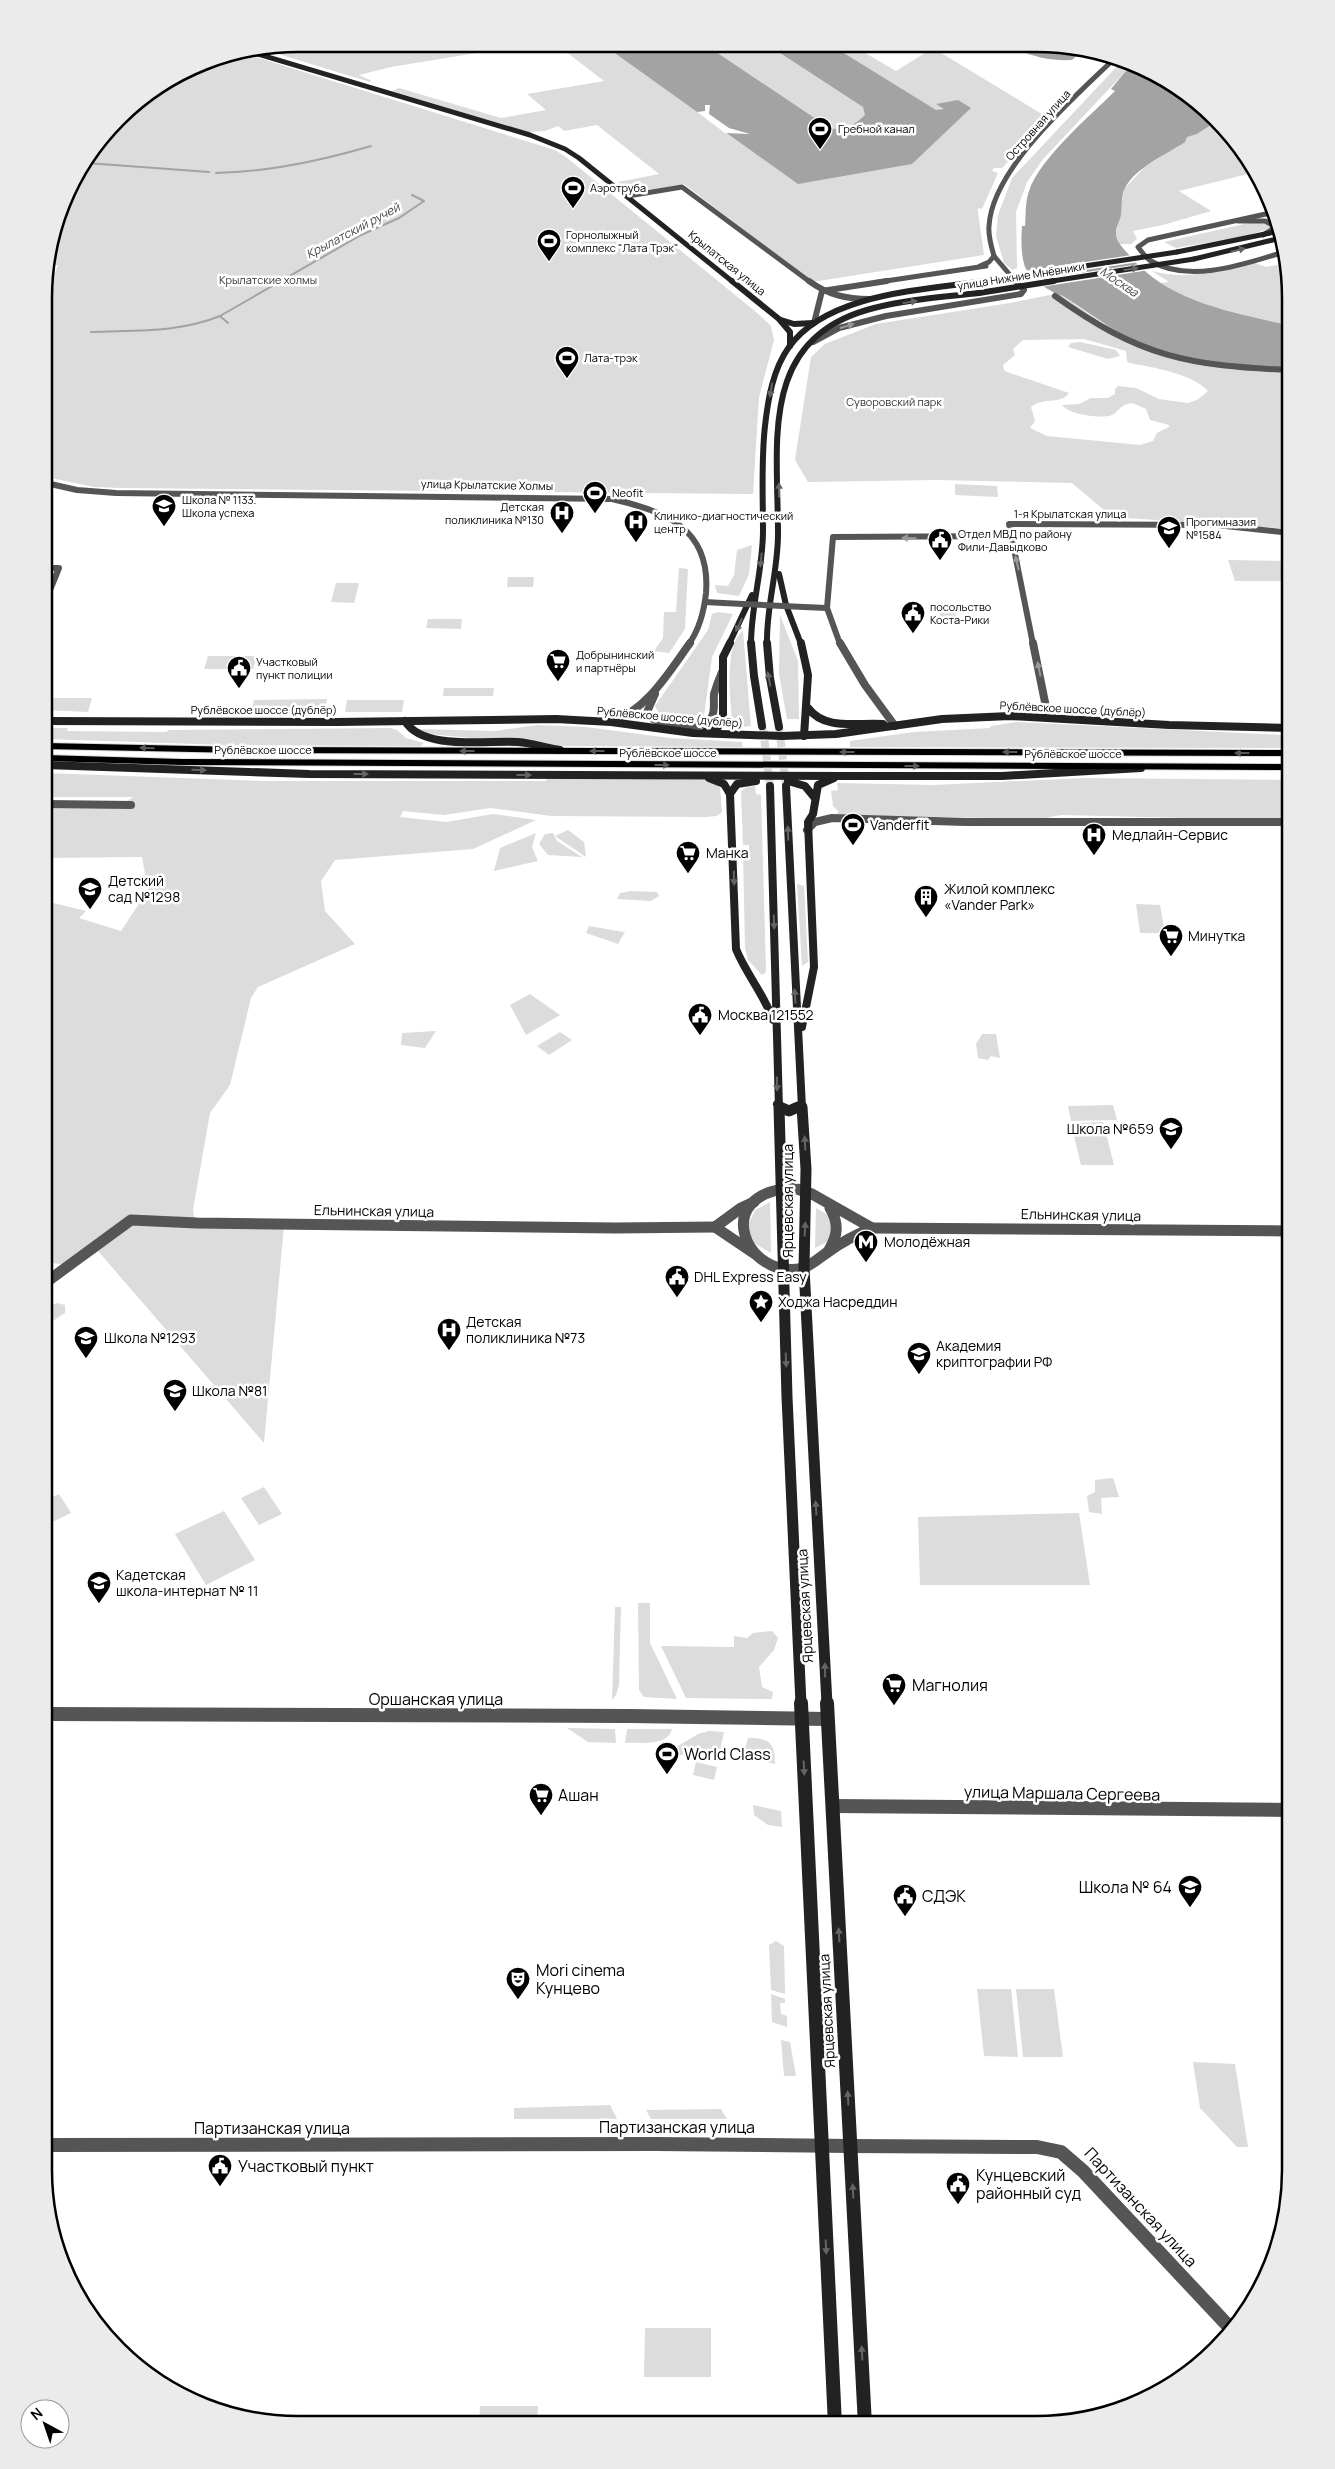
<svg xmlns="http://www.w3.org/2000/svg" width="1335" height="2469" viewBox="0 0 1335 2469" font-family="Manrope,sans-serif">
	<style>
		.green { fill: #dcdcdc; fill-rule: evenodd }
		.water { fill: #a3a3a3 }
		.pier { fill: #fff }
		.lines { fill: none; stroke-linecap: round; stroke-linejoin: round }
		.stream { stroke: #a3a3a3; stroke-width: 2 }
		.secondary-tunnel { stroke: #d9d9d9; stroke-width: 8; stroke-dasharray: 8 4.5; stroke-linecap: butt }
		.primary-casing { stroke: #dbdbdb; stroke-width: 2 }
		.pedestrian { stroke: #555; stroke-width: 6 }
		.minor-far4 { stroke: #555; stroke-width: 5 }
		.minor-far3 { stroke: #555; stroke-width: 6 }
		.minor-far2 { stroke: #555; stroke-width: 8 }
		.minor-far1 { stroke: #555; stroke-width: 11 }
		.minor { stroke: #555; stroke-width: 14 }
		.tertiary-far4 { stroke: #555; stroke-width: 5 }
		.tertiary-far3 { stroke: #555; stroke-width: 6 }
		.tertiary-far2 { stroke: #555; stroke-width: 8 }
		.tertiary-far1 { stroke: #555; stroke-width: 11 }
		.tertiary { stroke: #555; stroke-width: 14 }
		.secondary-far4 { stroke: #222; stroke-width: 5 }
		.secondary-far3 { stroke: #222; stroke-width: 6 }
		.secondary-far2 { stroke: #222; stroke-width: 8 }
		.secondary-far1 { stroke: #222; stroke-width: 11 }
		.secondary { stroke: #222; stroke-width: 14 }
		.primary { fill: #000; fill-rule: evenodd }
		.tertiary-bridge { stroke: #555; stroke-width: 6 }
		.secondary-bridge-far1 { stroke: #222; stroke-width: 5 }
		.secondary-bridge { stroke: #222; stroke-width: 6 }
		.oneway { fill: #646464 }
		.oneway2 { fill: #999 }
		.oneway3 { fill: #595959 }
		.labels { text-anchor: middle; stroke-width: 5; stroke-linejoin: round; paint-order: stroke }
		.far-street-label { font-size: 11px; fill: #000; stroke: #fff }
		.far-poi-label { font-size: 11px; fill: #000; stroke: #fff; text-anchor: start }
		.far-park-label { font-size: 11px; fill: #333; stroke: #fff }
		.far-water-label { font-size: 12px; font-style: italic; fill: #444; stroke: #fff }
		.poi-label { font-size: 14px; fill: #000; stroke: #fff; text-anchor: start }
		.street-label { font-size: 14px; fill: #000; stroke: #fff }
		.near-poi-label { font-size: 16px; fill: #000; stroke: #fff; text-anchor: start }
		.near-street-label { font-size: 16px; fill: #000; stroke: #fff }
		.rim { fill: none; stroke: #000; stroke-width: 2.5 }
	</style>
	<rect width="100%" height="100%" fill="#fff"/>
	<g class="green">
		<polygon points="299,44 526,45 391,67 359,75 372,81 370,82 265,50"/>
		<polygon points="557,45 855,47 896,71 933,48 1050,119 1002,168 994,168 992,171 998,173 982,209 978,208 978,212 984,255 812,282 684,184 632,193 618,182 659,174 597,125 564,131 558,126 545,131 528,132 392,91 399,88 501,118 546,110 527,94 604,81"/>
		<polygon points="246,54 555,150 566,157 756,312 771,326 774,340 759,397 753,494 120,488 94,487 46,477 46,273 55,273 58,265 46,265 70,186 130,107 201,63"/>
		<polygon points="1122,61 1135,65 1125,72 1044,158 1027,182 1016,212 1017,268 1013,270 1004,263 996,236 998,215 1012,178"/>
		<polygon points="1217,121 1248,157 1256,172 1179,191 1211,211 1163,225 1133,231 1137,239 1131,244 1119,244 1116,234 1124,189 1146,166 1177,147 1186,137 1197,134"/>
		<polygon points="1253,222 1265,223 1271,228 1246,236 1176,248 1164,242"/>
		<path d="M1255,263l11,4 19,-4 6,36v27c-42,-11 -94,-18 -130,-43l8,-1 -17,-11c37,10 66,-1 103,-8z"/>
		<path d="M1055,294l8,2 41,28 187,44v161l-179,-12 -40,-34 -135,-3 -129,2 -13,-22 16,-103 14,-13 51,-20 134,-21zM1084,339l42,12 1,10 2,2c23,4 64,11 79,28l-11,9 -9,3 -29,-4 -23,-11 -18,-2 -3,3v5l-7,4h-17l-12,6 -17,1c8,10 39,14 50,10 8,-4 7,-10 20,-12l14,6 4,11 19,5v2l-12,6 -4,8 -13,4 -93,-9 -17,-8 5,-7 -4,-14c11,-10 30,-2 38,-14l-62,-21 -3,-2 -1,-5 12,-10 -2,-6 10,-9z"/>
		<polygon points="1080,342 1116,350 1120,356 1108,359 1068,347 1071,343"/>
		<polygon points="955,484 997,486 998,497 955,495"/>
		<polygon points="752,545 749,574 739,596 717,593 715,585 728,586 734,575 737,550"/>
		<polygon points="1228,560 1291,561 1291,581 1235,581"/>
		<polygon points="679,568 688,569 685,629 669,653 654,651 663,638 664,612 676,612"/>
		<polygon points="508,577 534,577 533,587 507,587"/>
		<polygon points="336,583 359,583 354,603 331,602"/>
		<polygon points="938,603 954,603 957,623 941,623"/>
		<polygon points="718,612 733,614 712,657 704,716 659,714 655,706 708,630 712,614"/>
		<polygon points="780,615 798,661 799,719 787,719 779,674"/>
		<polygon points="428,619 462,619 461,629 426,628"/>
		<path d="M743,631l8,95 -11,1 -8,-4c-1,-22 -9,-78 11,-92z"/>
		<polygon points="208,656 257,656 253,669 204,669"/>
		<polygon points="444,688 494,688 493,696 443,696"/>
		<polygon points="45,698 92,698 88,712 45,710"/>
		<polygon points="327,699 324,713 251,713 254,700"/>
		<polygon points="347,700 404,700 402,712 345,712"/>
		<polygon points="1017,722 1283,735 1291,737 1291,748 850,747 850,741 914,732 990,728 991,726"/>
		<polygon points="537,725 586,727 670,738 742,742 743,747 554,746 430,734 418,729 495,731"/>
		<polygon points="45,728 68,728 67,731 167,732 168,730 391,728 397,730 406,738 424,743 421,746 227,745 45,739"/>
		<polygon points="45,773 265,781 546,781 548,776 704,780 712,782 720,788 722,812 717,816 705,817 551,816 490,808 444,815 403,811 400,817 446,822 493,814 536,820 473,849 335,860 321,881 325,911 355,944 258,987 251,998 230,1085 210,1113 193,1210 195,1225 284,1226 264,1443 98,1251 72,1269 66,1265 45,1262 45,901 86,911 79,918 121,931 148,890 142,857 45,858 45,808 122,805 133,797 45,797"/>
		<polygon points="1084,778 1291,780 1291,818 1271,820 1061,815 1040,819 837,815 838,811 833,806 831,791 838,790 837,783 934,785"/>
		<polygon points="755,786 756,794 761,795 766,969 765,973 762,975 748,960 745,948 743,852 749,852 749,845 743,845 741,791 747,787"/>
		<polygon points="568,830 584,842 586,857 555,836"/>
		<polygon points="536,833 532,847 538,861 494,871 500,848"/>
		<polygon points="553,833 557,841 582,857 548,855 539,844 545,834"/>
		<polygon points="797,884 804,886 808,962 802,966"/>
		<polygon points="631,891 657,892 659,896 651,901 617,899 620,893"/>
		<polygon points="1136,904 1160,905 1165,933 1140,933"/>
		<polygon points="589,926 624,932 625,932 618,944 586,933"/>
		<polygon points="530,994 560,1015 526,1035 510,1005"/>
		<polygon points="436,1031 425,1048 401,1045 402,1033"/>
		<polygon points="560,1032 572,1040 549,1055 537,1046"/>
		<polygon points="982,1034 996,1034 1000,1058 991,1056 988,1060 978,1058 976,1044"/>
		<polygon points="1113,1105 1117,1120 1071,1121 1068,1106"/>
		<polygon points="1103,1122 1114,1165 1081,1165 1071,1123"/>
		<polygon points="770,1202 771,1253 755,1244 747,1227 755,1210"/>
		<polygon points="816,1208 828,1215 834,1229 827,1242 815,1248"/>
		<polygon points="57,1303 65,1305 65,1313 45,1326 45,1309"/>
		<polygon points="1113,1478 1119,1497 1101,1498 1102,1514 1089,1512 1087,1496 1095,1492 1095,1480"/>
		<polygon points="264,1487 282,1514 259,1525 241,1498"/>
		<polygon points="59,1494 71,1513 44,1526 45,1501"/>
		<polygon points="224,1511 255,1560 206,1585 175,1534"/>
		<polygon points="1079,1513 1090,1585 920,1585 918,1517"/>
		<polygon points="638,1603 650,1603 650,1643 677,1699 644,1697 639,1690"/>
		<polygon points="615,1607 621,1607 619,1685 616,1695 612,1700"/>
		<polygon points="772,1631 778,1638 774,1650 759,1667 762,1687 773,1692 772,1699 686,1698 661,1646 734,1647 734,1636 747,1638 753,1633"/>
		<polygon points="567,1728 615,1729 616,1743 588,1742"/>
		<path d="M627,1729h45c-4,18 -33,13 -47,14z"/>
		<polygon points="709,1731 724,1732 719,1755 671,1755 668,1752 698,1734"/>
		<path d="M748,1738c21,0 27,4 27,26l-23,-5v-4h-9z"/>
		<polygon points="696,1762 717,1767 714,1780 693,1775"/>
		<polygon points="753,1805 781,1811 782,1827 768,1825 754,1815"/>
		<polygon points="776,1941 784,1946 785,1994 771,1990 769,1945"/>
		<polygon points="977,1989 1011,1989 1018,2057 984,2056"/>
		<polygon points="1016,1989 1054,1989 1063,2057 1023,2057"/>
		<polygon points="771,1994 785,1999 785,2003 780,2003 781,2014 787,2016 787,2027 772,2022"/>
		<polygon points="781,2040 790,2042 796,2076 784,2076"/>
		<polygon points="1193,2062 1235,2064 1248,2147 1237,2147 1200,2108"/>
		<polygon points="610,2105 617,2119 514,2119 514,2108"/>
		<polygon points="721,2109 727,2119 651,2119 646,2110"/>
		<polygon points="645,2328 711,2328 711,2377 644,2377"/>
		<polygon points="480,2406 538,2406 537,2424 479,2424"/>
	</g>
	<g class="water">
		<path d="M605,46h102l121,81c16,6 25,-1 37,-12l-2,-8 -92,-60h63l102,63 8,-1 -8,-5 22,-4 13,8 -59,56 -114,20z"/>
		<path d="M1014,48l70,1 -12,11c-20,1 -39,-3 -58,-12z"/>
		<path d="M1135,65c29,10 61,33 82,56l-20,13 -10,3 -2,5c-19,13 -49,25 -60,46 -4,7 -3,19 -4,27 -1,5 -5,12 -5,18 0,9 8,16 14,23 40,48 105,56 161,70v42c-52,-3 -109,-2 -157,-27 -25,-13 -47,-30 -71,-45 -12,-3 -32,-17 -38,-29 -4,-12 -4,-28 -3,-41h3c1,-11 0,-24 4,-35 11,-33 60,-74 86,-100l-4,-2 14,-17z"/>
	</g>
	<g class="pier">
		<polygon points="705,105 710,105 709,114 729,128 750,134 725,133 697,112 705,111"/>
		<polygon points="1132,255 1139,262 1032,278 1025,271"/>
		<polygon points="1140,264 1149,270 1041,287 1034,280"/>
	</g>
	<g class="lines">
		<g class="stream">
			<polyline points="87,163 209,172"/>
			<path d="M216,173c54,-1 104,-12 155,-27"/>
			<polyline points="228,323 220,316 361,235 399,218 424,201 412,195"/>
			<path d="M91,332c44,-2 87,1 129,-16"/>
		</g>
		<g class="secondary-tunnel">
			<polyline points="779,727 786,785"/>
			<polyline points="763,728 770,786"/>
		</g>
		<defs>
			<g id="primary">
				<polygon points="45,743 242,747 1291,750 1291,756 242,753 45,749"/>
				<polygon points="45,755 181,759 1291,764 1291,770 181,765 45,761"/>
			</g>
		</defs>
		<use href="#primary" class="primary-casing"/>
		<path class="pedestrian" d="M1055,296c85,61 133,70 236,74"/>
		<polyline class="minor-far4" points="1238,221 1265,221 1276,227 1263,235"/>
		<g class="minor-far3">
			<polyline points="46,568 59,568 46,600"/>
			<polyline points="827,608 833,537 1010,536"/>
			<polyline points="1033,644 1009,524 1216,525 1291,533"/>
		</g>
		<g class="minor-far2">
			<polyline points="1033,643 1048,717"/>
			<polyline points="45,804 131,805"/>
			<polyline points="807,830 815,822 832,818 966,822 1291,822"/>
		</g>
		<g class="minor-far1">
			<polyline points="715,1227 755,1254"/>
			<polyline points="715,1227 741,1208 754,1202"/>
			<polyline points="45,1283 131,1220 197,1223 616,1228 715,1227"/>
		</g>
		<g class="minor">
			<polyline points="833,1806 1291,1810"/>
			<polyline points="850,2146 1037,2147 1061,2152 1083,2171 1233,2331"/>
		</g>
		<g class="tertiary-far4">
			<polyline points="628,196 682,187 810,282"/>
			<path d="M1275,212l-127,28 -10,7c4,5 8,11 13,14 38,23 94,3 133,-9"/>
			<polyline points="994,256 1016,282"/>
			<path d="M980,266l9,-4 5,-6c-3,-10 -6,-20 -5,-30 3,-58 86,-129 126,-168"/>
			<polyline points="879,282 986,266"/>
		</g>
		<g class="tertiary-far3">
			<path d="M809,281c19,14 37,18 61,18"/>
			<polyline points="814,323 822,291 887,281"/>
			<polyline points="813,342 839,328 886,316 1021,294 1024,290 1015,281"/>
			<path d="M46,483l31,7 39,3 496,6c54,12 99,30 94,94 -2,19 -6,35 -17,51"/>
			<polyline points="705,602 723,603"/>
			<polyline points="804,607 827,608 840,644"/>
		</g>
		<g class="tertiary-far2">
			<polyline points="840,643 865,685 895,726"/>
			<path d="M655,694l-8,18 4,6c13,6 51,14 60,0 5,-7 2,-16 3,-24 2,-7 5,-15 8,-22"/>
			<path d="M611,722c36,-12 58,-50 79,-79"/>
		</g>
		<g class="tertiary-far1">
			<path d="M794,1188l18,6 60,34c-15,6 -30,14 -44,24 -8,5 -16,13 -25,16 -57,14 -95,-76 -9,-80z"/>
			<polyline points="872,1228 1291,1231"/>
			<path d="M829,1250c9,-15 10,-27 1,-42"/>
		</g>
		<g class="tertiary">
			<polyline points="44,1714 629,1716 827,1719"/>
			<polyline points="44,2145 655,2144 850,2146"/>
		</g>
		<g class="secondary-far4">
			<polyline points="254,53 530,135 565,149 579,158 733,282"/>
			<polyline points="1177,252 1280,231"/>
			<polyline points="1194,259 1281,238"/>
			<polyline points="976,282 992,280"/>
		</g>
		<g class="secondary-far3">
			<polyline points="732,281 779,319 790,332 790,346"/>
			<polyline points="781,320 794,324 813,323"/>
			<polyline points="779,574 786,605 801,644"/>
			<polyline points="729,644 752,595"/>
			<path d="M751,644c0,-38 12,-75 12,-113 0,-35 -2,-70 2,-105 3,-27 8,-57 24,-79 38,-54 135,-57 195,-66"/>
			<path d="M767,644c-1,-37 11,-72 11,-110 0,-93 -20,-197 96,-226 34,-9 70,-11 105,-15"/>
		</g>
		<g class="secondary-far2">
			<polyline points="751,643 754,676 762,726"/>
			<polyline points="767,643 770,678 779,727"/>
			<polyline points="801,643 808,675 804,736"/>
			<path d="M808,708c17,23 50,14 75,16"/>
			<polyline points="45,721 336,722 556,719 611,722 693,733 782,736 836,734 942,719 1010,716 1169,725 1291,728"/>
			<path d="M405,721c18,30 82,19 113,21 14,1 28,6 42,8"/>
			<polyline points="706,731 718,727 723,717 723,657 730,643"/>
			<polyline points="45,765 309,774 845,776 1002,776 1141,768"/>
			<path d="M709,778l15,6 6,10 6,155c10,25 28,45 37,71"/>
			<polyline points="788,781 805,786 814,797"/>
			<polyline points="770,786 779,1108"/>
			<polyline points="786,786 802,1108"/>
			<polyline points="730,794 737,784 756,781"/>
			<polyline points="802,1027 814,967 808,822 813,814 818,785 834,778"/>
			<polyline points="777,1104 782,1108"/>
			<polyline points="795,1108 802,1105"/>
		</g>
		<g class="secondary-far1">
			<polyline points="779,1107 787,1397 801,1704"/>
			<polyline points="780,1107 789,1111 798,1107"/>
			<polyline points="802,1107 806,1169 804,1268 827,1704"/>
		</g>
		<g class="secondary">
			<polyline points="801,1703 835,2425"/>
			<polyline points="827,1703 865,2425"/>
		</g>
		<use href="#primary" class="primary"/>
		<polyline class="tertiary-bridge" points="723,603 804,607"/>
		<g class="secondary-bridge-far1">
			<polyline points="992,280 1177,252"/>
			<polyline points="1046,282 1194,259"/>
		</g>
		<polyline class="secondary-bridge" points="979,293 1054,281"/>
	</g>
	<defs><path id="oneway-solid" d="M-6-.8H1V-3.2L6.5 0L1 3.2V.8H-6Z" transform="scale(1.25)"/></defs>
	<g class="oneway">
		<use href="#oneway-solid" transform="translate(1238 250) rotate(-13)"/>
		<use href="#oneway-solid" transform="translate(1131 269) rotate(-9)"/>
		<use href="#oneway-solid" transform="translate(910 302) rotate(-9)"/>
		<use href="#oneway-solid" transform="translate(771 390) rotate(100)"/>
		<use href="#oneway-solid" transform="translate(779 490) rotate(-90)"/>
		<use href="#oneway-solid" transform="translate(761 560) rotate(96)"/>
		<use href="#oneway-solid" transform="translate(739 625) rotate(115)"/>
		<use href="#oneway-solid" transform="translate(769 679) rotate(-101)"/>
		<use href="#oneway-solid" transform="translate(199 770) rotate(2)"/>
		<use href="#oneway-solid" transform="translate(361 774)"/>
		<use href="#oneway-solid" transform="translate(524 775)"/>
		<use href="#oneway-solid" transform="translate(788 833) rotate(-92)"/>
		<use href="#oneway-solid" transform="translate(734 878) rotate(89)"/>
		<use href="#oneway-solid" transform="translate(774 922) rotate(88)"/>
		<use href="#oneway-solid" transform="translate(795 996) rotate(-94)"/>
		<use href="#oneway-solid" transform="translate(777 1084) rotate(89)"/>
		<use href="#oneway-solid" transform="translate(805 1143) rotate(-93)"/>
		<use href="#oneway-solid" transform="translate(805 1229) rotate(-87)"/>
		<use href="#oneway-solid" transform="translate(786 1360) rotate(88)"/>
		<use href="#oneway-solid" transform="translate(816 1508) rotate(-93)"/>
		<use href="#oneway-solid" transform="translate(825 1670) rotate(-91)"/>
		<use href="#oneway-solid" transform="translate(804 1768) rotate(87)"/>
		<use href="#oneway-solid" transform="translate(839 1935) rotate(-93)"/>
		<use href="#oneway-solid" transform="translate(848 2098) rotate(-93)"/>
		<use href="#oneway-solid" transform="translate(853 2191) rotate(-93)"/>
		<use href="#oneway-solid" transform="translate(826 2247) rotate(87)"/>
		<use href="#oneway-solid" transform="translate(862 2353) rotate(-93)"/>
	</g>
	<g class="oneway2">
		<use href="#oneway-solid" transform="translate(847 326) rotate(-17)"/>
		<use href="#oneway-solid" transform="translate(909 538) rotate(-179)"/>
		<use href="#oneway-solid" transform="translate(1017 563) rotate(-103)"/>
		<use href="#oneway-solid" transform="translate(1039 669) rotate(-102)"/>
	</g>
	<g class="oneway3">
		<use href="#oneway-solid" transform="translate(147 748) rotate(-179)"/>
		<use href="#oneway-solid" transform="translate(467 751) rotate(-180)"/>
		<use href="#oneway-solid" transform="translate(597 751) rotate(-180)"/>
		<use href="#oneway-solid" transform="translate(847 752) rotate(-180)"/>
		<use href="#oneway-solid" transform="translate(1010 752) rotate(-180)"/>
		<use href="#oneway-solid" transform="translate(1242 753) rotate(-180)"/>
		<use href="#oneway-solid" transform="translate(662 765)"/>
		<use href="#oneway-solid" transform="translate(912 766)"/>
	</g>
	<defs>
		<symbol id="stadium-pin" viewBox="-11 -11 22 30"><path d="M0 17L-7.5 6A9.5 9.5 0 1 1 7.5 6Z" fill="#000" stroke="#fff"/><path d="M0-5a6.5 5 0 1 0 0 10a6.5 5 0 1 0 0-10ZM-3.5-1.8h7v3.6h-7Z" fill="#fff"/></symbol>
		<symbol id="school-pin" viewBox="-11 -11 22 30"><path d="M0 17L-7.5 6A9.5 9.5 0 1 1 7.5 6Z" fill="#000" stroke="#fff"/><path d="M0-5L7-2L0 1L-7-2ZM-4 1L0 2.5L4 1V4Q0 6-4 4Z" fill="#fff"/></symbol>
		<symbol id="hospital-pin" viewBox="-11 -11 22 30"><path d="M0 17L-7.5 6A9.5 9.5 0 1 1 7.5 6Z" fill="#000" stroke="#fff"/><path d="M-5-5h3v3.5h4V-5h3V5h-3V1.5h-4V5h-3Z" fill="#fff"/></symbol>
		<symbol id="civic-pin" viewBox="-11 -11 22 30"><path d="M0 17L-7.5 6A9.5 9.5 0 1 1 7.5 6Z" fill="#000" stroke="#fff"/><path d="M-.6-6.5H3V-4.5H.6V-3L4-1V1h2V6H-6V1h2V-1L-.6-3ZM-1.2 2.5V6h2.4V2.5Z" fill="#fff"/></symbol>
		<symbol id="supermarket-pin" viewBox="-11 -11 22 30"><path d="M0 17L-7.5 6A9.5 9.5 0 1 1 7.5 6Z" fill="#000" stroke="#fff"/><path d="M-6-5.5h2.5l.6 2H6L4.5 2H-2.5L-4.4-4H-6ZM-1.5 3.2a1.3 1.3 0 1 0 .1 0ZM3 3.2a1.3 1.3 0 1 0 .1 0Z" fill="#fff"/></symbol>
		<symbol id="building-pin" viewBox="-11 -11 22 30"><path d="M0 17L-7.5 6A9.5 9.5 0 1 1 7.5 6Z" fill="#000" stroke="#fff"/><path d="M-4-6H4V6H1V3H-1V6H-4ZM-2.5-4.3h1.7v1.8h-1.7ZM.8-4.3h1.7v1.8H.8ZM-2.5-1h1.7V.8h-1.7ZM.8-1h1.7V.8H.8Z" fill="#fff"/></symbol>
		<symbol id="metro-pin" viewBox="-11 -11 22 30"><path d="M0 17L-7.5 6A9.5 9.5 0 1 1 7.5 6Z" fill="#000" stroke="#fff"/><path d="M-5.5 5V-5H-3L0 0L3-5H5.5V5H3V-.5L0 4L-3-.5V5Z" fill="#fff"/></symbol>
		<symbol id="sight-pin" viewBox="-11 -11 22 30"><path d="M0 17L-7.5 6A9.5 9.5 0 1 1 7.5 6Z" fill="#000" stroke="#fff"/><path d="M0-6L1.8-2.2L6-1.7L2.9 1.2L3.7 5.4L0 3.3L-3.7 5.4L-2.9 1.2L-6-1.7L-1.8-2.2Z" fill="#fff"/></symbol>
		<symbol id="university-pin" viewBox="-11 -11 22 30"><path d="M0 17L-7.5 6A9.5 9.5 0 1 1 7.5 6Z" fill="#000" stroke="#fff"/><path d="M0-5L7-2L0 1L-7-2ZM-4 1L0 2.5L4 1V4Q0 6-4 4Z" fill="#fff"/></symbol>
		<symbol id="theatre-pin" viewBox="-11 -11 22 30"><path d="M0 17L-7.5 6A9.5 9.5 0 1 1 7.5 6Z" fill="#000" stroke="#fff"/><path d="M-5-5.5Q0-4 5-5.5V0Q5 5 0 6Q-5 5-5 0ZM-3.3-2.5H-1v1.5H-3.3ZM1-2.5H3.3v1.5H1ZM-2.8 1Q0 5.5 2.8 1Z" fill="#fff"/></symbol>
	</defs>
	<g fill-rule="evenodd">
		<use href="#stadium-pin" x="806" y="115" width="28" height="38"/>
		<use href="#stadium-pin" x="559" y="174" width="28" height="38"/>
		<use href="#stadium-pin" x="535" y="227" width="28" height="38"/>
		<use href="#stadium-pin" x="553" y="344" width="28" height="38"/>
		<use href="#stadium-pin" x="581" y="479" width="28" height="38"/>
		<use href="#school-pin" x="150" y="492" width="28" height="38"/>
		<use href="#hospital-pin" x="548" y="499" width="28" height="38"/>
		<use href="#hospital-pin" x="622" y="508" width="28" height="38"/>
		<use href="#school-pin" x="1155" y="514" width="28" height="38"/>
		<use href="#civic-pin" x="926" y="526" width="28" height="38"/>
		<use href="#civic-pin" x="899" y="599" width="28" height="38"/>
		<use href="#supermarket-pin" x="544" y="647" width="28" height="38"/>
		<use href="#civic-pin" x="225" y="654" width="28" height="38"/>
		<use href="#stadium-pin" x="839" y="811" width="28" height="38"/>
		<use href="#hospital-pin" x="1080" y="821" width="28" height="38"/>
		<use href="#supermarket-pin" x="674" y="839" width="28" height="38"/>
		<use href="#school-pin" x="76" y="875" width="28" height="38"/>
		<use href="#building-pin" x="912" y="883" width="28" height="38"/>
		<use href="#supermarket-pin" x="1157" y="922" width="28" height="38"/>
		<use href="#civic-pin" x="686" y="1001" width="28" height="38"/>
		<use href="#school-pin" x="1157" y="1115" width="28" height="38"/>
		<use href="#metro-pin" x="852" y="1228" width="28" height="38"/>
		<use href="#civic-pin" x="663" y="1263" width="28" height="38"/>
		<use href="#sight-pin" x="747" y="1288" width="28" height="38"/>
		<use href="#hospital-pin" x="435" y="1316" width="28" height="38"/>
		<use href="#school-pin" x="72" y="1324" width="28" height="38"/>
		<use href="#university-pin" x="905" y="1340" width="28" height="38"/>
		<use href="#school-pin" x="161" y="1377" width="28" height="38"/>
		<use href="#school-pin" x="85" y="1569" width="28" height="38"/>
		<use href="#supermarket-pin" x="880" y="1671" width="28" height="38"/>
		<use href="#stadium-pin" x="653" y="1740" width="28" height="38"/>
		<use href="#supermarket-pin" x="527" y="1781" width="28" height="38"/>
		<use href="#school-pin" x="1176" y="1873" width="28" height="38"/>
		<use href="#civic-pin" x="891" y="1882" width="28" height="38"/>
		<use href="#theatre-pin" x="504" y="1965" width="28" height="38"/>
		<use href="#civic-pin" x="206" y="2152" width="28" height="38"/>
		<use href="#civic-pin" x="944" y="2170" width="28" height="38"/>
	</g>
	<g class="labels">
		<g class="far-street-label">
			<text transform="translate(1038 125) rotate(-48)" y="4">Островная улица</text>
			<text transform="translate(727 263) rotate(39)" y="4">Крылатская улица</text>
			<text transform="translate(1021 276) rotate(-9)" y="4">улица Нижние Мнёвники</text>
			<text transform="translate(487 485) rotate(1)" y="4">улица Крылатские Холмы</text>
			<text x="1070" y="518">1-я Крылатская улица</text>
			<text transform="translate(1073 709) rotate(3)" y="4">Рублёвское шоссе (дублёр)</text>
			<text x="264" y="714">Рублёвское шоссе (дублёр)</text>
			<text transform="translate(670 717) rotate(5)" y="4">Рублёвское шоссе (дублёр)</text>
			<text x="263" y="754">Рублёвское шоссе</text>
			<text x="668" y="757">Рублёвское шоссе</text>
			<text x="1073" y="758">Рублёвское шоссе</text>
		</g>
		<g class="far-poi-label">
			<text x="838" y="133">Гребной канал</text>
			<text x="590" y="192">Аэротруба</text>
			<text x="566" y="239">Горнолыжный<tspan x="566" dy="13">комплекс "Лата Трэк"</tspan></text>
			<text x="584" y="362">Лата-трэк</text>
			<text x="612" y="497">Neofit</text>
			<text x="182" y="504">Школа № 1133.<tspan x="182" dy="13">Школа успеха</tspan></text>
			<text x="544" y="511" text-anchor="end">Детская<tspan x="544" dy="13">поликлиника №130</tspan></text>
			<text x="654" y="520">Клинико-диагностический<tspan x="654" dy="13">центр</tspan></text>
			<text x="1186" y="526">Прогимназия<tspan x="1186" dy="13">№1584</tspan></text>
			<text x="958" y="538">Отдел МВД по району<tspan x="958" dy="13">Фили-Давыдково</tspan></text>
			<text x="930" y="611">посольство<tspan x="930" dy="13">Коста-Рики</tspan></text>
			<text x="576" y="659">Добрынинский<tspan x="576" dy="13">и партнёры</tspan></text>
			<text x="256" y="666">Участковый<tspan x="256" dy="13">пункт полиции</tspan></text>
		</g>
		<g class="far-park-label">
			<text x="268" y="284">Крылатские холмы</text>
			<text x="894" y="406">Суворовский парк</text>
		</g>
		<g class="far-water-label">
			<text transform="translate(353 231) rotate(-28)" y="4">Крылатский ручей</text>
			<text transform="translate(1119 282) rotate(34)" y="4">Москва</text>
		</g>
		<g class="poi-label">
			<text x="870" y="830">Vanderfit</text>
			<text x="1112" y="840">Медлайн-Сервис</text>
			<text x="706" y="858">Манка</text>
			<text x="108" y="886">Детский<tspan x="108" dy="16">сад №1298</tspan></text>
			<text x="944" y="894">Жилой комплекс<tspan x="944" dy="16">«Vander Park»</tspan></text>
			<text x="1188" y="941">Минутка</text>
			<text x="718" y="1020">Москва 121552</text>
			<text x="1154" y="1134" text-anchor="end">Школа №659</text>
			<text x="884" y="1247">Молодёжная</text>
			<text x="694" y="1282">DHL Express Easy</text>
			<text x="778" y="1307">Ходжа Насреддин</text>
			<text x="466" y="1327">Детская<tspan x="466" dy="16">поликлиника №73</tspan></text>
			<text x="104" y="1343">Школа №1293</text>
			<text x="936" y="1351">Академия<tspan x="936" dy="16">криптографии РФ</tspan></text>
			<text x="192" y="1396">Школа №81</text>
			<text x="116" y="1580">Кадетская<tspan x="116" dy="16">школа-интернат № 11</tspan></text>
		</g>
		<g class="street-label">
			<text transform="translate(788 1201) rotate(-90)" y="5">Ярцевская улица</text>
			<text transform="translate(374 1211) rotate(1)" y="5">Ельнинская улица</text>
			<text transform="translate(1081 1215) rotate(1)" y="5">Ельнинская улица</text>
			<text transform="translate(805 1606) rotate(-93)" y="5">Ярцевская улица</text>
			<text transform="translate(827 2011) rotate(-93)" y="5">Ярцевская улица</text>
		</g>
		<g class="near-poi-label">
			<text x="912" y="1691">Магнолия</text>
			<text x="684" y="1760">World Class</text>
			<text x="558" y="1801">Ашан</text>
			<text x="1172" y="1893" text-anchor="end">Школа № 64</text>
			<text x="922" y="1902">СДЭК</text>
			<text x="536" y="1976">Mori cinema<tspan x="536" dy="18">Кунцево</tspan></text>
			<text x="238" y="2172">Участковый пункт</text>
			<text x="976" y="2181">Кунцевский<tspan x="976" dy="18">районный суд</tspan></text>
		</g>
		<g class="near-street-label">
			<text x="436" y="1705">Оршанская улица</text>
			<text transform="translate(1062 1793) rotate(1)" y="6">улица Маршала Сергеева</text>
			<text x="677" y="2133">Партизанская улица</text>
			<text x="272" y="2134">Партизанская улица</text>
			<text transform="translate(1141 2207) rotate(47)" y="6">Партизанская улица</text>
		</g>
	</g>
	<path d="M0 0H1335V2469H0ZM298 52H1036A246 246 0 0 1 1282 298V2170A246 246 0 0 1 1036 2416H298A246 246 0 0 1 52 2170V298A246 246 0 0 1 298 52Z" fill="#ebebeb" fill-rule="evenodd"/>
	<path class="rim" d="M298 52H1036A246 246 0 0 1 1282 298V2170A246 246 0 0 1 1036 2416H298A246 246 0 0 1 52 2170V298A246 246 0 0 1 298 52Z"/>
	<g transform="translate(45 2424) rotate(320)"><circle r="24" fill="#ffffff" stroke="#999999"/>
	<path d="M0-4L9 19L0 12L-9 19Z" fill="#000000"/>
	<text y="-8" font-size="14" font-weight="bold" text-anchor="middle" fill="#000000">N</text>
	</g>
</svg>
